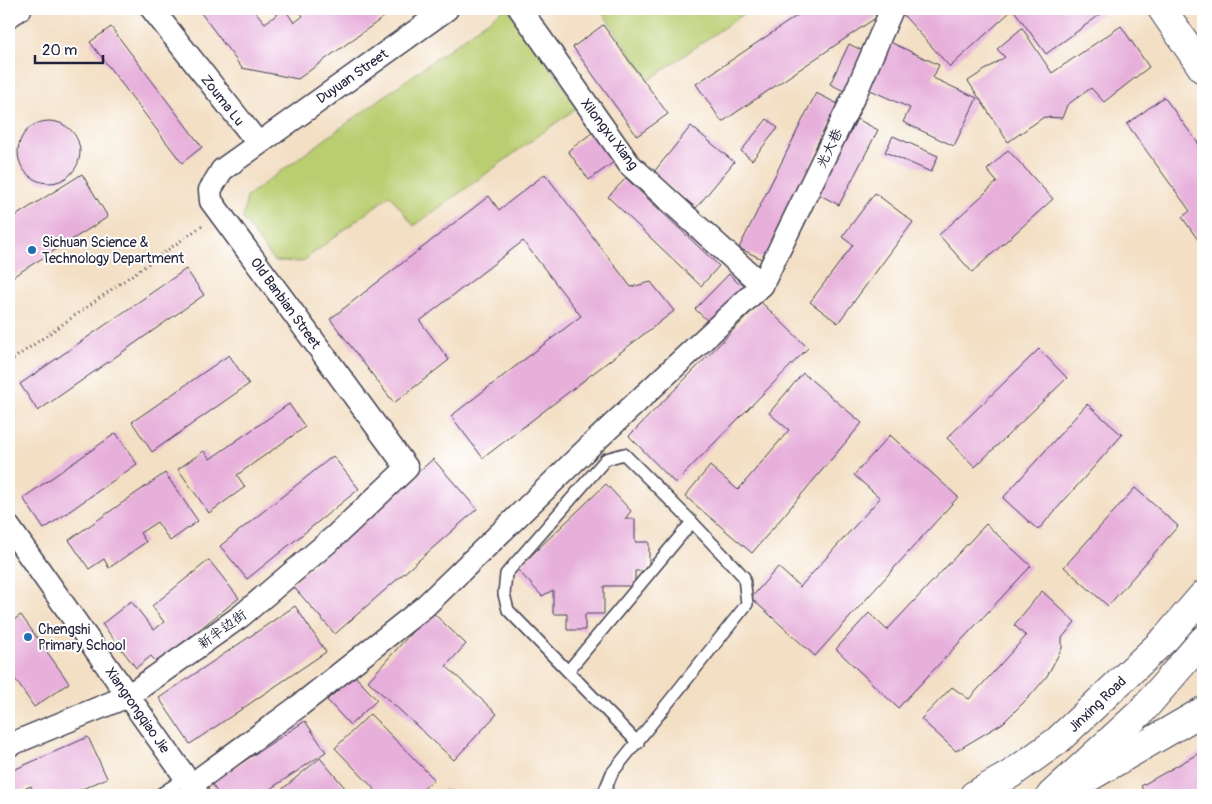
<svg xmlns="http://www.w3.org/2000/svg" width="1212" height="804" viewBox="0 0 1212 804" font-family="Pangolin,'LXGW WenKai TC',sans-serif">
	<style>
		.green { fill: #bacd70; stroke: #6e7856 }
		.building { fill: #e7b0db }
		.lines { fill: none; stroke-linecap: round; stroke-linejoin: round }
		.lane-casing { stroke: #413e50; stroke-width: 14 }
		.street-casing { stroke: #413e50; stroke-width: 25 }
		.secondary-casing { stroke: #413e50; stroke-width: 30 }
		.primary-casing { stroke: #413e50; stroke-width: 30 }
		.path { stroke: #413e50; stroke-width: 3; stroke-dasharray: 1 4; stroke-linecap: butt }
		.lane { stroke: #fff; stroke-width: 11 }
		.street { stroke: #fff; stroke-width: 22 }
		.secondary { stroke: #fff; stroke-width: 28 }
		.primary { stroke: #fff; stroke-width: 28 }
		.poi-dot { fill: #1f6fb2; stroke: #fff; stroke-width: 2 }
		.labels { text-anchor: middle; stroke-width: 4; stroke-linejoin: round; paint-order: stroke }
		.street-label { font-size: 14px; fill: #22223b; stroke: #fff }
		.poi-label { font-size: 14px; fill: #22223b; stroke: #fff; text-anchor: start }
	</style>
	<rect width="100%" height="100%" fill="#fff"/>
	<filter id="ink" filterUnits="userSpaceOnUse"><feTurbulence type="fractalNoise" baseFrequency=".02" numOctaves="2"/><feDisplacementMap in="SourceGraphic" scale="10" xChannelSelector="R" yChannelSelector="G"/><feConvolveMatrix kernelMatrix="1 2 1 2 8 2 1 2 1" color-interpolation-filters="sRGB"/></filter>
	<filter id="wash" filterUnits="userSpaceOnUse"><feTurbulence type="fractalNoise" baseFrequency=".0096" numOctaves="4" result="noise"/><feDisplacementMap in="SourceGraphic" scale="20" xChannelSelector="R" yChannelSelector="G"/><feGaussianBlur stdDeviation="1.12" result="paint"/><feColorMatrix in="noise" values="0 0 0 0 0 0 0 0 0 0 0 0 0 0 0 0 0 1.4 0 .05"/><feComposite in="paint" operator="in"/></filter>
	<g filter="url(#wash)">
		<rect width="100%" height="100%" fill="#f3dfc4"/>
		<g class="green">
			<polygon points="504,9 509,9 578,107 414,226 390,195 302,262 274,261 243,219 247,196"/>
			<polygon points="600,9 750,9 649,80"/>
		</g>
		<g id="blocks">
			<g class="building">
				<polygon points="198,9 253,9 265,23 285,9 294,23 303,16 298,10 300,9 395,9 298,79 242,68"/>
				<polygon points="807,9 871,9 877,17 722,122 696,84"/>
				<polygon points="898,9 1009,9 1011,11 950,67"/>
				<polygon points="1013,9 1103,9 1105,11 1046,54"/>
				<polygon points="603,25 668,114 637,136 573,47"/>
				<polygon points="1121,26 1149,67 1104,102 1091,88 1067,105 1062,118 1044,117 1008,142 968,81 1005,57 997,49 1022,28 1052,73"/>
				<polygon points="111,27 202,147 182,163 90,42"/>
				<polygon points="888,41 939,65 933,78 977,98 954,146 903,122 910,108 866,88"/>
				<polygon points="849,44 867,53 848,93 830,84"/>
				<polygon points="816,93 840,105 764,260 739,248"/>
				<polygon points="1164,97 1203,150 1203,247 1182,217 1190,211 1127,124"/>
				<polygon points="767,119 778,128 752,160 741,151"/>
				<polygon points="857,119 878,130 839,205 818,194"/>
				<circle cx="49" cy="152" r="31"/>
				<polygon points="691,126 734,162 696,208 653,173"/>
				<polygon points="596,130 618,159 589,180 568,151"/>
				<polygon points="893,136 938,156 931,172 885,152"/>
				<polygon points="1008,150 1053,199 972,272 939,235 997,182 987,170"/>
				<polygon points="82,174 108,217 9,279 9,220"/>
				<polygon points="545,174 631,287 651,282 674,311 483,458 451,416 581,316 523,241 420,321 449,360 394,403 330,319 489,196 499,210"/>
				<polygon points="626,178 719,266 701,286 608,197"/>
				<polygon points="875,193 913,222 838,323 810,302 853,245 842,237"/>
				<polygon points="186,269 204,295 38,411 20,384"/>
				<polygon points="729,274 745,290 712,325 695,309"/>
				<polygon points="761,302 808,348 675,483 629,436"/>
				<polygon points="1039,349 1067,378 975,467 947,438"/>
				<polygon points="229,355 249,384 152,452 132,422"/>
				<polygon points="803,373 862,423 752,553 685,496 710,466 738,490 789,430 769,413"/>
				<polygon points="289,404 305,427 237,475 245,487 209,513 178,469 204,451 210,459"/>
				<polygon points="1087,404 1122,435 1038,530 1003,498"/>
				<polygon points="116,433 137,464 44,529 23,498"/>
				<polygon points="890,435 958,497 815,656 751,598 778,567 800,587 880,498 854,475"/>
				<polygon points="333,456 359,489 247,579 220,546"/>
				<polygon points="433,459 477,509 335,634 291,584"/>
				<polygon points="165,473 198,521 170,541 157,522 140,533 146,542 109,568 104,559 89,569 69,540"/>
				<polygon points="606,484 631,511 625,519 635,519 635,542 649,542 649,571 635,571 635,586 604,586 604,614 585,614 585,630 567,630 567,614 553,614 553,590 542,596 517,569"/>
				<polygon points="1135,488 1178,526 1108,606 1064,567"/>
				<polygon points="986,524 1031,566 898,708 836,649 869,613 887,630"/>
				<polygon points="209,560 239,598 157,663 151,656 136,668 102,624 131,601 154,630 164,622 152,606"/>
				<polygon points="1042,591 1075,622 1062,638 1062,648 1047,676 1032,694 1003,723 956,751 921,719 952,687 969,699 1026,636 1014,625"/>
				<polygon points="295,606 326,652 190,744 159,698"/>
				<polygon points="431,611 466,644 446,666 497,714 454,760 368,681"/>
				<polygon points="21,615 69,683 34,707 9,670 9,623"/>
				<polygon points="354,675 377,700 350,725 327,700"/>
				<polygon points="370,714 434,779 417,795 380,795 335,748"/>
				<polygon points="305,721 326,752 261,795 219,795 211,783"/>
				<polygon points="88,737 107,778 69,795 53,795 51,791 33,795 31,786 9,795 9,772"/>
				<polygon points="1203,751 1203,795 1146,795 1141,786"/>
				<polygon points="320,758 351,795 275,795"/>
				<polygon points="448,789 454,795 441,795"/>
			</g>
		</g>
	</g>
	<g filter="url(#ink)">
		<use href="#blocks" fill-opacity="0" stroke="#413e50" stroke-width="1"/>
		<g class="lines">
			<defs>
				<g id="lane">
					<polyline points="568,671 692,522"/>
					<polyline points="159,795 186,777"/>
					<polyline points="603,795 612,773 747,604 744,577 692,522 624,454 606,459 506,574 504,594 508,610 638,743"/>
				</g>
				<g id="street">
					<polyline points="152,9 258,143"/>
					<polyline points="520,9 629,164 762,285"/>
					<polyline points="9,16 20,9"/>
					<polyline points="9,527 198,795"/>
					<polyline points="9,745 128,696 241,616 334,537 407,468 211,201 210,190 222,170 447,9"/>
					<polyline points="191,785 299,706 424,607 591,445 762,285 856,92 892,9"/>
				</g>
				<g id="secondary">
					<polyline points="1083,781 1203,711"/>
					<polyline points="974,795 1011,774 1057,741 1166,638 1203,595"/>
					<polyline points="1051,795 1141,712 1203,640"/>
				</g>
				<polyline id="primary" points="1162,9 1203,69"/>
			</defs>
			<use href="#lane" class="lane-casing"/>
			<use href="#street" class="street-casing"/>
			<use href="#secondary" class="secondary-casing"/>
			<use href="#primary" class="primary-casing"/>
			<polyline class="path" points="9,362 203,225"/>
			<use href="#lane" class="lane"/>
			<use href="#street" class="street"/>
			<use href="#secondary" class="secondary"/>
			<use href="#primary" class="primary"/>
		</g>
	</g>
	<g class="poi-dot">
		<circle cx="32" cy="250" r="5"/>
		<circle cx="28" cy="637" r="5"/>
	</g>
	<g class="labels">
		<g class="street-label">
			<text transform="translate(352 76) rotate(-35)" y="5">Duyuan Street</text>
			<text transform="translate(223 100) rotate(52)" y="5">Zouma Lu</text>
			<text transform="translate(610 134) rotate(53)" y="5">Xilongxu Xiang</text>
			<text transform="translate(829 148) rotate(-64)" y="5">光大巷</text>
			<text transform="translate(286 303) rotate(54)" y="5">Old Banbian Street</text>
			<text transform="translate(222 629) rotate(-36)" y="5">新半边街</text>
			<text transform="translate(1097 704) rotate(-44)" y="5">Jinxing Road</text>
			<text transform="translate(138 710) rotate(55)" y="5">Xiangrongqiao Jie</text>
		</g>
		<g class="poi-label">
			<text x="42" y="247">Sichuan Science &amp;<tspan x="42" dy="16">Technology Department</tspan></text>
			<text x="38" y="634">Chengshi<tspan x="38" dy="16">Primary School</tspan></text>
		</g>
	</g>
	<rect width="1212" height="804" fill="none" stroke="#fff" stroke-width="30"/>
	<path d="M35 55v8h68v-8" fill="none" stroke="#22223b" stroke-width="2.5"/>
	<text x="42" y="55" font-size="15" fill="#22223b" stroke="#ffffff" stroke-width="4" paint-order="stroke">20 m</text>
</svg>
